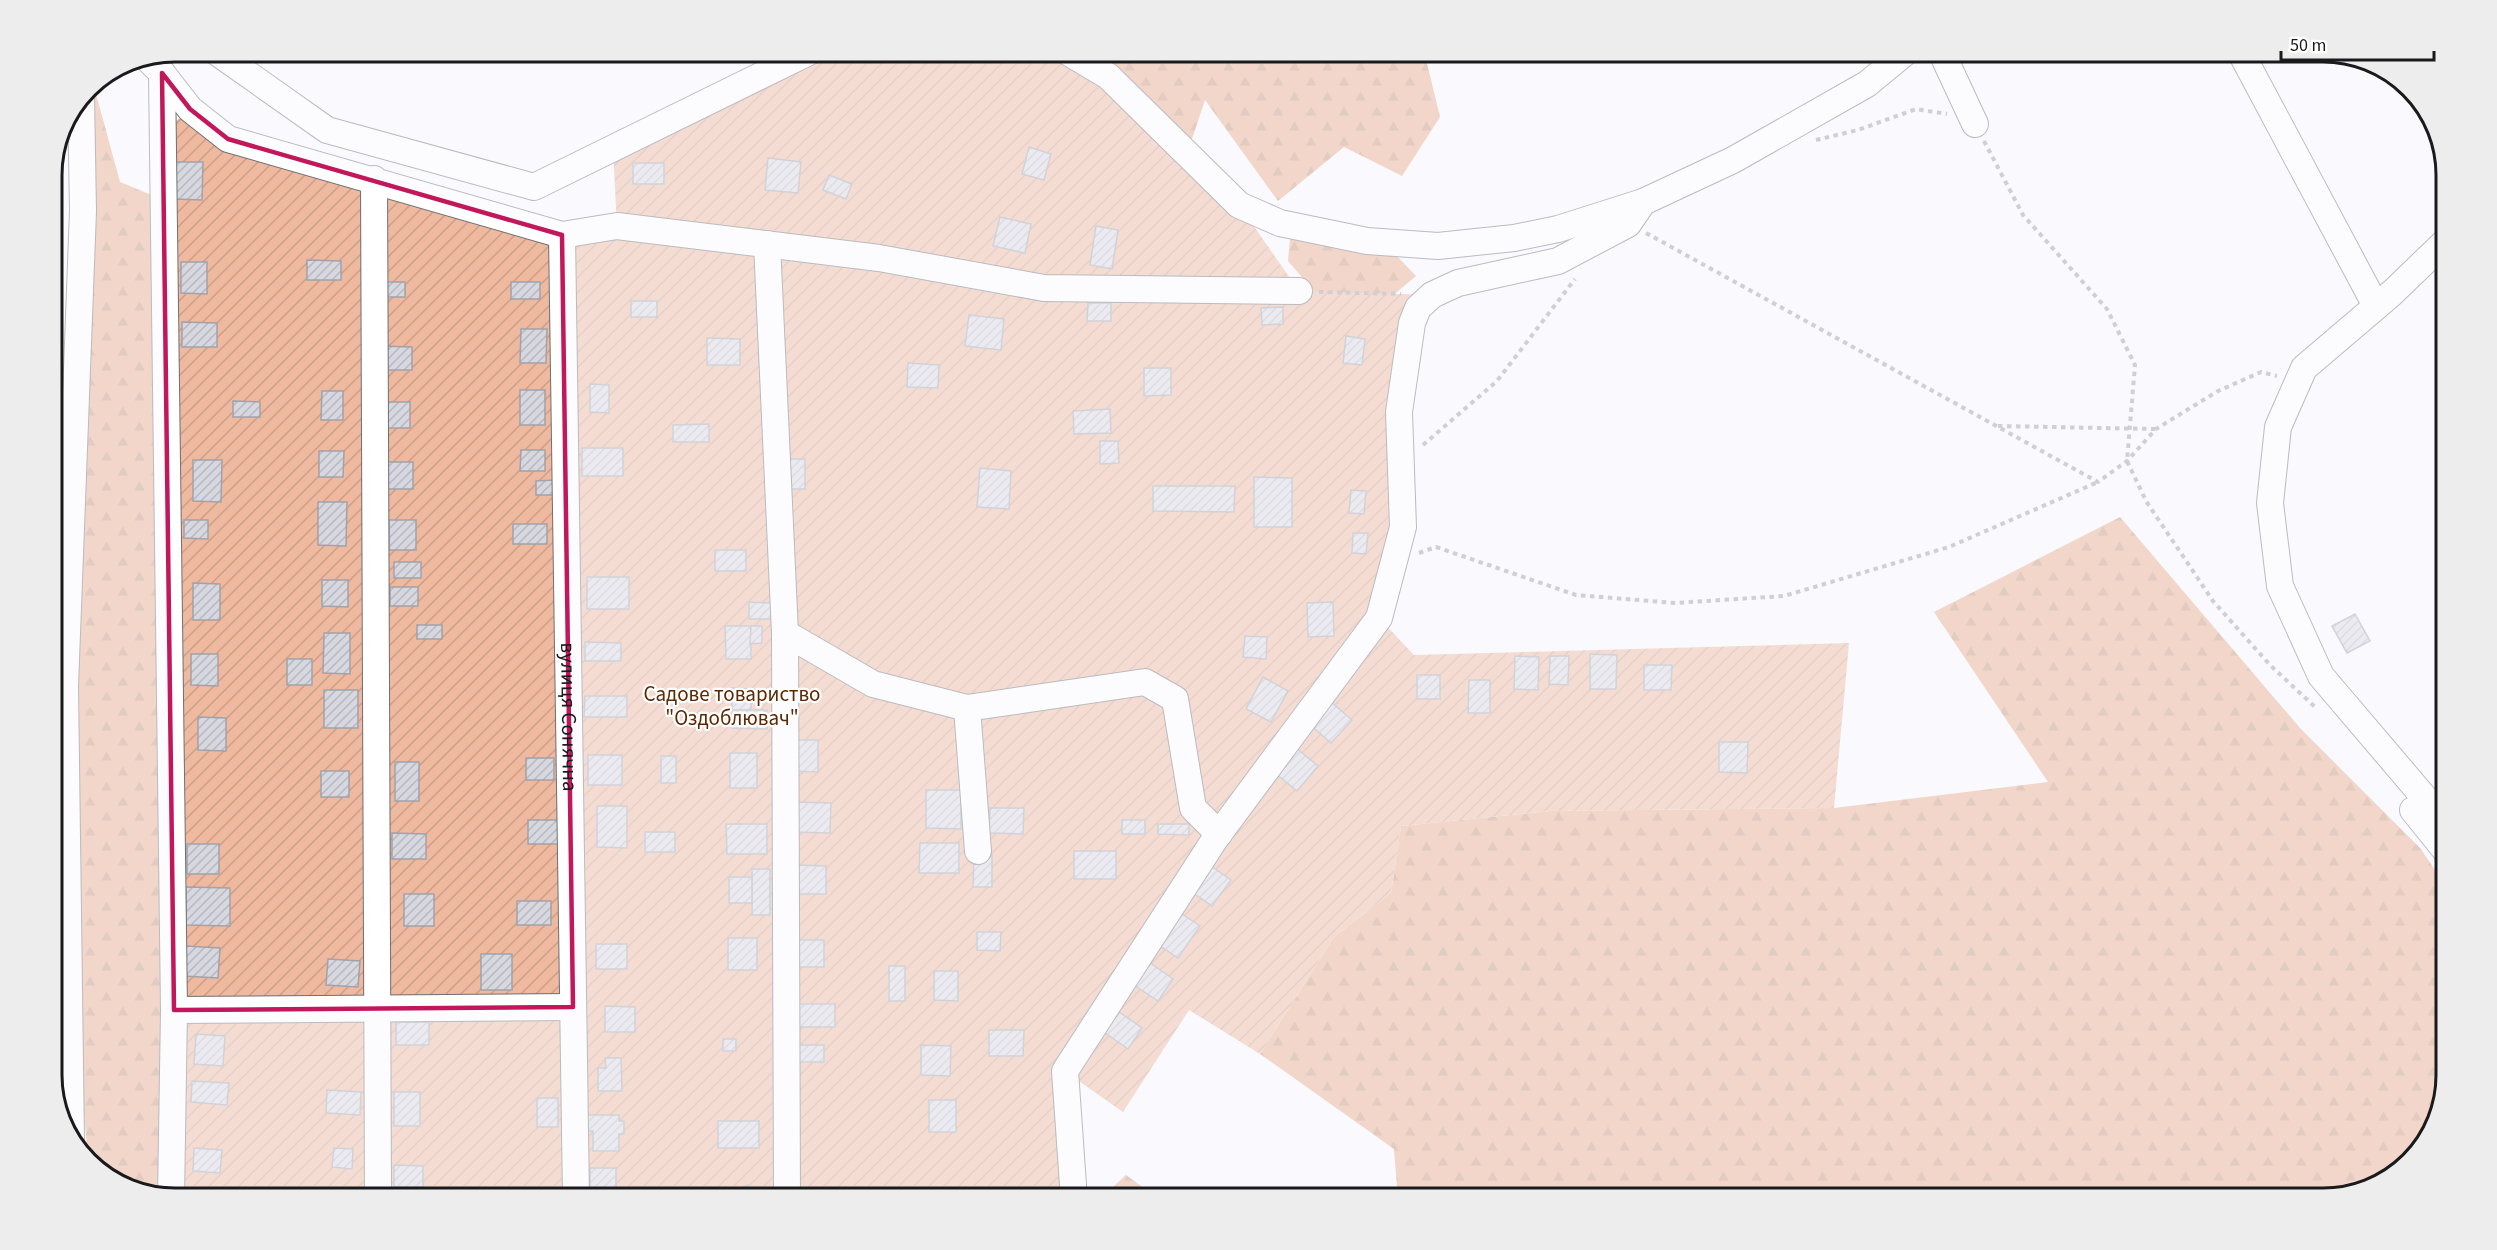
<svg xmlns="http://www.w3.org/2000/svg" width="2497" height="1250" viewBox="0 0 2497 1250" font-family="'Source Sans 3',sans-serif">
	<style>
		.forest { fill: url(#forest-firs) }
		.garden { fill: url(#garden-furrows) }
		.building { fill: url(#building-hatch); stroke: #a1a2aa; stroke-width: 1.5 }
		.lines { fill: none; stroke-linecap: round; stroke-linejoin: round }
		.minor-casing { stroke: #6f6f77; stroke-width: 28 }
		.path { stroke: #9e9ea2; stroke-width: 4; stroke-dasharray: 4.5 4.5; stroke-linecap: butt }
		.minor { stroke: #fff; stroke-width: 26 }
		.marked { fill: none; stroke: #c2185b; stroke-width: 4.5; stroke-linejoin: round }
		.labels { text-anchor: middle; stroke-width: 4.5; stroke-linejoin: round; paint-order: stroke }
		.park-label { font-size: 21px; fill: #5e2803; stroke: #fff }
		.street-label { font-size: 21px; fill: #1a1a1d; stroke: #fff }
		.rim { fill: none; stroke: #1a1a1d; stroke-width: 3 }
	</style>
	<defs>
		<pattern id="forest-firs" width="22" height="20" patternUnits="userSpaceOnUse" patternTransform="scale(1.5)"><rect width="22" height="20" fill="#e7aa8b"/><path d="M5 1l3.5 6h-7zM16 11l3.5 6h-7z" fill="#c69278"/></pattern>
		<pattern id="garden-furrows" width="10" height="10" patternUnits="userSpaceOnUse" patternTransform="scale(1.5)"><rect width="10" height="10" fill="#eeb99e"/><path d="M-1 1l2-2M0 10L10 0M9 11l2-2" fill="none" stroke="#cc9e88"/></pattern>
		<pattern id="building-hatch" width="6" height="6" patternUnits="userSpaceOnUse" patternTransform="scale(1.5)"><rect width="6" height="6" fill="#d7d7e0"/><path d="M-1 1l2-2M0 6l6-6M5 7l2-2" fill="none" stroke="#b8b8c0"/></pattern>
	</defs>
	<rect width="100%" height="100%" fill="#f9f9fe"/>
	<g class="forest">
		<polygon points="1096,51 1424,51 1440,117 1402,176 1344,147 1278,201 1205,100 1191,142"/>
		<polygon points="93,83 120,182 166,201 171,1198 120,1186 88,1159 70,956 87,87"/>
		<polygon points="1290,239 1392,251 1416,276 1379,307 1324,303 1288,261"/>
		<polygon points="2120,517 2300,728 2420,848 2446,886 2446,1076 2433,1130 2391,1178 2323,1199 1398,1199 1394,1149 1260,1054 1334,937 1391,893 1401,826 1550,811 1834,808 2048,782 1934,612"/>
		<polygon points="1126,1175 1159,1199 1100,1199"/>
	</g>
	<polygon class="garden" points="811,51 1066,51 1239,205 1299,291 1432,295 1418,308 1403,527 1379,618 1414,655 1849,643 1834,808 1550,811 1401,826 1391,893 1334,937 1260,1054 1189,1010 1123,1112 1066,1072 1074,1199 174,1199 165,131 190,109 228,139 562,235 617,226 613,149"/>
	<g class="building">
		<polygon points="1029,147 1051,154 1044,180 1022,174"/>
		<polygon points="768,158 801,162 798,193 765,190"/>
		<polygon points="175,162 203,162 202,200 175,199"/>
		<rect x="633" y="163" width="31" height="21"/>
		<polygon points="829,175 852,184 846,199 823,190"/>
		<polygon points="1000,217 1031,224 1025,253 993,246"/>
		<polygon points="1096,226 1118,230 1112,269 1090,265"/>
		<polygon points="307,260 341,261 341,280 307,280"/>
		<polygon points="181,262 207,262 207,294 181,293"/>
		<rect x="386" y="282" width="19" height="15"/>
		<rect x="511" y="282" width="29" height="17"/>
		<rect x="631" y="301" width="26" height="16"/>
		<polygon points="1088,303 1111,303 1111,321 1087,321"/>
		<polygon points="1283,307 1283,324 1262,325 1261,308"/>
		<polygon points="969,315 1004,319 1001,350 965,346"/>
		<polygon points="182,322 217,323 217,347 182,347"/>
		<polygon points="521,329 547,329 546,363 520,363"/>
		<polygon points="1346,336 1365,339 1362,365 1343,363"/>
		<polygon points="707,338 740,339 740,365 707,365"/>
		<polygon points="381,346 412,347 412,370 381,370"/>
		<polygon points="908,363 939,365 938,388 907,387"/>
		<polygon points="1144,368 1171,368 1171,395 1144,396"/>
		<polygon points="590,384 609,385 609,413 590,412"/>
		<rect x="520" y="390" width="25" height="35"/>
		<polygon points="322,391 343,391 343,420 321,420"/>
		<polygon points="233,401 260,402 260,417 233,417"/>
		<polygon points="381,402 410,402 410,428 382,428"/>
		<polygon points="1110,409 1111,433 1074,434 1073,411"/>
		<polygon points="709,424 709,442 673,442 673,425"/>
		<polygon points="1100,441 1118,441 1119,463 1100,464"/>
		<rect x="582" y="448" width="41" height="28"/>
		<polygon points="521,450 545,450 545,471 520,471"/>
		<polygon points="319,451 344,451 343,477 319,477"/>
		<rect x="785" y="459" width="20" height="30"/>
		<polygon points="193,460 222,460 221,502 193,501"/>
		<rect x="384" y="462" width="29" height="27"/>
		<polygon points="980,468 1011,471 1009,509 977,507"/>
		<polygon points="1254,477 1292,478 1292,527 1254,527"/>
		<polygon points="555,480 555,495 536,495 536,481"/>
		<polygon points="1153,486 1235,486 1234,512 1153,511"/>
		<polygon points="1351,490 1366,491 1364,514 1349,513"/>
		<polygon points="318,502 347,502 346,546 318,545"/>
		<polygon points="184,520 208,520 208,539 184,538"/>
		<rect x="389" y="520" width="27" height="30"/>
		<rect x="513" y="524" width="34" height="20"/>
		<polygon points="1353,533 1368,533 1366,554 1352,553"/>
		<rect x="715" y="550" width="31" height="21"/>
		<rect x="394" y="562" width="27" height="16"/>
		<rect x="587" y="577" width="42" height="32"/>
		<polygon points="322,580 348,580 348,607 322,606"/>
		<polygon points="193,583 220,584 220,620 193,620"/>
		<rect x="390" y="587" width="28" height="19"/>
		<polygon points="749,602 771,603 771,619 749,619"/>
		<polygon points="1333,602 1334,636 1308,637 1307,603"/>
		<polygon points="2355,614 2370,641 2347,653 2332,626"/>
		<rect x="417" y="625" width="25" height="14"/>
		<polygon points="725,626 751,626 751,659 726,659"/>
		<polygon points="751,626 762,626 762,643 750,644"/>
		<polygon points="324,633 350,633 350,674 323,673"/>
		<polygon points="1245,636 1267,637 1266,659 1243,657"/>
		<polygon points="585,642 621,643 621,661 585,661"/>
		<polygon points="191,654 218,654 218,686 191,685"/>
		<polygon points="1590,654 1617,655 1616,689 1590,689"/>
		<polygon points="1515,656 1539,657 1538,690 1514,689"/>
		<polygon points="1550,656 1569,656 1568,685 1549,684"/>
		<rect x="287" y="659" width="25" height="26"/>
		<polygon points="1644,665 1672,665 1671,690 1644,690"/>
		<rect x="1417" y="675" width="23" height="24"/>
		<polygon points="1263,677 1288,691 1271,722 1246,709"/>
		<polygon points="1469,680 1490,680 1490,713 1468,713"/>
		<polygon points="732,688 751,689 751,710 732,710"/>
		<rect x="324" y="690" width="34" height="38"/>
		<polygon points="585,696 627,696 627,717 584,717"/>
		<polygon points="1330,701 1352,720 1331,743 1309,724"/>
		<polygon points="732,710 767,710 767,729 732,728"/>
		<polygon points="198,717 226,718 226,751 198,750"/>
		<polygon points="791,740 818,740 818,772 791,771"/>
		<polygon points="1719,742 1748,742 1747,773 1719,772"/>
		<polygon points="1296,748 1318,766 1297,791 1275,773"/>
		<rect x="730" y="753" width="27" height="35"/>
		<rect x="588" y="755" width="34" height="30"/>
		<rect x="661" y="756" width="15" height="27"/>
		<rect x="526" y="758" width="28" height="22"/>
		<rect x="395" y="762" width="24" height="39"/>
		<rect x="321" y="771" width="28" height="26"/>
		<polygon points="926,790 961,790 961,829 926,828"/>
		<polygon points="794,802 831,803 830,833 794,832"/>
		<polygon points="597,806 627,806 627,848 597,847"/>
		<polygon points="990,808 1024,808 1023,834 989,833"/>
		<rect x="528" y="820" width="31" height="24"/>
		<rect x="1122" y="820" width="23" height="14"/>
		<polygon points="726,824 767,824 767,854 727,854"/>
		<polygon points="1158,824 1189,824 1189,835 1158,834"/>
		<rect x="645" y="832" width="30" height="20"/>
		<polygon points="392,833 426,834 426,859 392,859"/>
		<polygon points="920,843 959,843 959,873 919,873"/>
		<rect x="187" y="844" width="32" height="30"/>
		<rect x="1074" y="851" width="42" height="28"/>
		<polygon points="974,855 992,855 992,887 973,887"/>
		<polygon points="1208,864 1231,880 1212,906 1189,890"/>
		<polygon points="796,865 826,866 826,894 796,894"/>
		<rect x="752" y="869" width="18" height="46"/>
		<rect x="729" y="877" width="23" height="26"/>
		<polygon points="186,887 230,888 230,926 186,925"/>
		<rect x="404" y="894" width="30" height="32"/>
		<rect x="517" y="901" width="34" height="24"/>
		<polygon points="1176,910 1200,926 1178,958 1154,942"/>
		<polygon points="977,932 1001,932 1000,951 977,950"/>
		<rect x="728" y="938" width="29" height="32"/>
		<rect x="798" y="940" width="26" height="27"/>
		<rect x="596" y="944" width="31" height="25"/>
		<polygon points="186,946 220,948 218,978 184,976"/>
		<rect x="481" y="954" width="31" height="36"/>
		<polygon points="1143,958 1173,979 1158,1001 1128,981"/>
		<polygon points="328,959 360,961 358,987 326,985"/>
		<rect x="889" y="966" width="16" height="35"/>
		<polygon points="934,971 958,971 958,1001 934,1000"/>
		<rect x="797" y="1004" width="38" height="23"/>
		<polygon points="605,1006 635,1007 635,1032 605,1032"/>
		<polygon points="1112,1007 1142,1028 1128,1049 1098,1028"/>
		<rect x="396" y="1022" width="33" height="23"/>
		<polygon points="989,1030 1024,1030 1023,1056 989,1056"/>
		<polygon points="196,1034 225,1036 223,1066 194,1064"/>
		<rect x="723" y="1039" width="13" height="12"/>
		<rect x="789" y="1045" width="35" height="17"/>
		<polygon points="921,1045 951,1046 950,1076 921,1075"/>
		<polygon points="605,1058 621,1058 622,1091 598,1091 598,1068 606,1068"/>
		<polygon points="192,1081 229,1083 227,1105 191,1102"/>
		<polygon points="327,1090 361,1092 360,1115 326,1113"/>
		<rect x="394" y="1092" width="26" height="34"/>
		<rect x="537" y="1098" width="21" height="29"/>
		<rect x="929" y="1100" width="27" height="32"/>
		<polygon points="586,1115 619,1115 619,1121 624,1121 624,1134 619,1134 619,1151 593,1151 593,1131 586,1131"/>
		<rect x="718" y="1121" width="41" height="27"/>
		<polygon points="194,1148 222,1150 220,1173 193,1171"/>
		<polygon points="334,1148 353,1149 352,1169 332,1167"/>
		<polygon points="394,1165 423,1166 423,1187 394,1187"/>
		<rect x="590" y="1168" width="26" height="31"/>
		<polygon points="748,1185 754,1199 729,1199 727,1194"/>
	</g>
	<g class="lines">
		<defs>
			<g id="minor">
				<polyline points="215,51 327,130 534,187 811,51"/>
				<polyline points="1066,51 1108,76 1239,205 1280,223 1367,241 1438,246 1514,238 1558,229 1643,202"/>
				<polyline points="1941,51 1975,124"/>
				<polyline points="2240,51 2376,306"/>
				<polyline points="146,57 162,73 190,109 228,139 562,235 617,226 879,258 1044,288 1299,291"/>
				<polyline points="162,73 174,1010 171,1198"/>
				<polyline points="374,179 378,1199"/>
				<path id="s1" d="M562,235l14,964"/>
				<polyline points="2446,241 2392,293 2304,368 2278,427 2270,503 2280,586 2321,676 2446,823"/>
				<polyline points="767,244 785,633 787,1199"/>
				<polyline points="785,633 873,684 967,708 1145,682 1175,699 1193,808 1219,834"/>
				<polyline points="967,708 978,851"/>
				<polyline points="2413,810 2446,851"/>
				<polyline points="174,1010 573,1007"/>
				<polyline points="71,1141 65,686 83,211 81,96"/>
				<polyline points="1074,1199 1065,1071 1215,839 1379,618 1403,527 1399,412 1412,323 1418,308 1432,295 1458,283 1558,261 1628,224 1643,202 1733,160 1867,84 1907,51"/>
			</g>
		</defs>
		<use href="#minor" class="minor-casing"/>
		<g class="path">
			<polyline points="1816,140 1858,130 1916,109 1947,114"/>
			<polyline points="1984,141 2023,215 2107,309 2135,365 2127,461 2146,501 2213,601 2270,665 2315,707"/>
			<polyline points="1646,233 2098,482 2127,461 2156,429 2218,391 2261,372 2277,376"/>
			<polyline points="1319,292 1401,294"/>
			<polyline points="1998,426 2155,429"/>
			<polyline points="1423,445 1497,381 1575,279"/>
			<polyline points="1419,553 1436,547 1576,595 1675,603 1784,596 1949,547 2098,482"/>
		</g>
		<use href="#minor" class="minor"/>
	</g>
	<path d="M0 0H2497V1250H0ZM162,73l28,36 38,30 334,96 11,772 -399,3z" fill="#f9f9fe" fill-opacity=".55" fill-rule="evenodd"/>
	<path class="marked" d="M162,73l28,36 38,30 334,96 11,772 -399,3z"/>
	<g class="labels">
		<g class="park-label">
			<text x="732" y="701">Садове товариство<tspan x="732" dy="24">"Оздоблювач"</tspan></text>
		</g>
		<g class="street-label">
			<text dy="7" stroke="none"><textPath href="#s1" startOffset="482">вулиця Сонячна</textPath></text>
		</g>
	</g>
	<path d="M0 0H2497V1250H0ZM175 62H2323A113 113 0 0 1 2436 175V1075A113 113 0 0 1 2323 1188H175A113 113 0 0 1 62 1075V175A113 113 0 0 1 175 62Z" fill="#ededed" fill-rule="evenodd"/>
	<path class="rim" d="M175 62H2323A113 113 0 0 1 2436 175V1075A113 113 0 0 1 2323 1188H175A113 113 0 0 1 62 1075V175A113 113 0 0 1 175 62Z"/>
	<path d="M2281 51v9h153v-9" fill="none" stroke="#1a1a1d" stroke-width="3"/>
	<text x="2290" y="51" font-size="18" fill="#1a1a1d" stroke="#ffffff" stroke-width="4.5" paint-order="stroke">50 m</text>
</svg>
